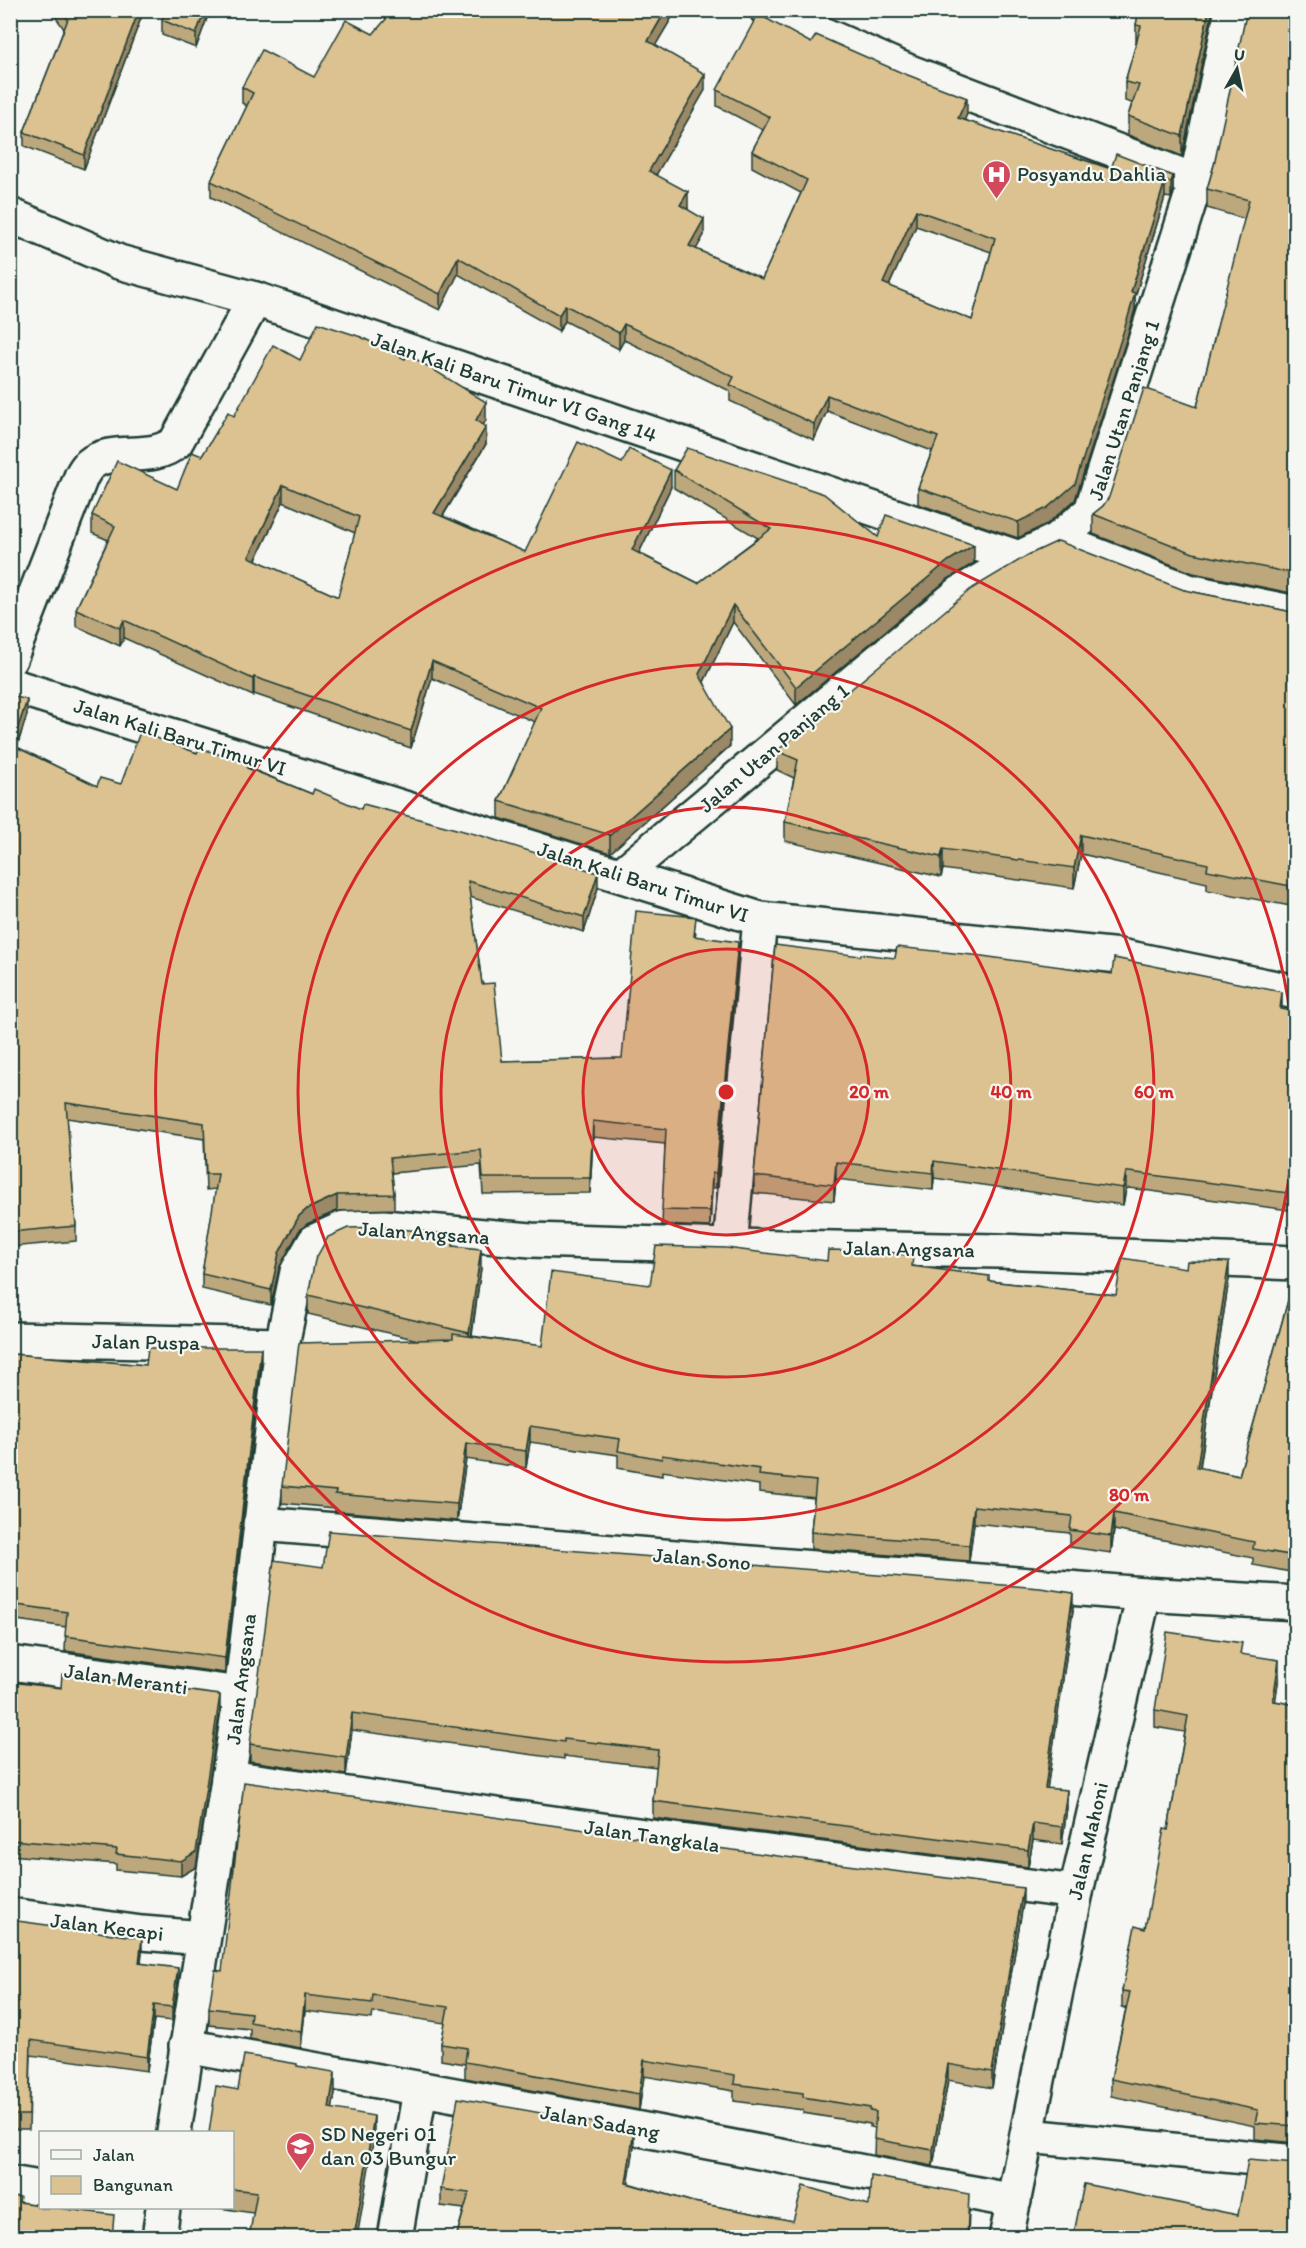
<svg xmlns="http://www.w3.org/2000/svg" width="1306" height="2248" viewBox="0 0 1306 2248" font-family="Itim,sans-serif">
	<style>
		.lines { fill: none; stroke-linecap: round; stroke-linejoin: round }
		.minor-casing { stroke: #1f3d34; stroke-width: 38 }
		.minor { stroke: #f6f6f2; stroke-width: 33 }
		.wall { fill: #bda77d; stroke: #1f3d34; stroke-width: 1.5; fill-rule: evenodd }
		.shaded-wall { fill: #9a8866; stroke: #1f3d34; stroke-width: 1.5 }
		.building { fill: #dcc291; stroke: #1f3d34; stroke-width: 1.5; fill-rule: evenodd }
		.ring { fill: none; stroke: #d62828; stroke-width: 3 }
		.labels { text-anchor: middle; stroke-width: 4.5; stroke-linejoin: round; paint-order: stroke }
		.poi-label { font-size: 21px; fill: #1f3d34; stroke: #f6f6f2; text-anchor: start }
		.street-label { font-size: 21px; fill: #1f3d34; stroke: #f6f6f2 }
		.centre { fill: #d62828; stroke: #f6f6f2; stroke-width: 3 }
		.ring-label { font-size: 18px; text-anchor: middle; font-weight: bold; fill: #d62828; stroke: #f6f6f2; stroke-width: 4.5; stroke-linejoin: round; paint-order: stroke }
	</style>
	<rect width="100%" height="100%" fill="#f6f6f2"/>
	<filter id="ink" filterUnits="userSpaceOnUse"><feTurbulence type="fractalNoise" baseFrequency=".0167" numOctaves="2"/><feDisplacementMap in="SourceGraphic" scale="12" xChannelSelector="R" yChannelSelector="G"/><feConvolveMatrix kernelMatrix="1 2 1 2 8 2 1 2 1" color-interpolation-filters="sRGB"/></filter>
	<g filter="url(#ink)">
		<g class="lines">
			<defs>
				<g id="minor">
					<polyline points="767,10 907,71 1196,181"/>
					<polyline points="10,215 119,262 255,299 1019,558"/>
					<polyline points="1057,540 1188,591 1296,613"/>
					<path d="M10,659l71,-182c2,-4 5,-9 8,-12 23,-20 62,-1 87,-23l79,-143"/>
					<polyline points="10,685 760,919 1120,956 1296,992"/>
					<polyline points="621,875 960,593 1019,558 1057,540 1091,511 1196,181 1232,10"/>
					<polyline points="730,1246 760,919"/>
					<polyline points="10,1339 282,1345"/>
					<polyline points="260,1524 1144,1594 1296,1603"/>
					<polyline points="10,1663 241,1694"/>
					<polyline points="228,1777 666,1839 1076,1892"/>
					<polyline points="10,1915 142,1933 203,1938"/>
					<polyline points="186,2046 614,2124 1014,2201"/>
					<polyline points="174,2132 241,1694 282,1345 297,1272 315,1241 344,1228 383,1227 531,1240 730,1246 998,1251 1296,1263"/>
					<polyline points="1028,2136 1296,2162"/>
					<polyline points="10,2183 40,2188"/>
					<polyline points="159,2238 163,2208"/>
					<polyline points="395,2238 420,2090"/>
					<polyline points="1006,2238 1076,1892 1144,1594"/>
				</g>
			</defs>
			<use href="#minor" class="minor-casing"/>
			<use href="#minor" class="minor"/>
		</g>
		<g class="wall">
			<polygon points="51,10 144,10 84,169 24,146 24,132 64,29"/>
			<polygon points="166,10 210,10 196,48 162,35 162,20"/>
			<path d="M674,10v4l-19,31 50,45 -49,85 32,33 -1,1 17,26 -8,14 66,30 39,-86 -49,-26v-16l11,-21 -46,-24v-16l94,-47 156,71 -3,6 147,49 62,7v16l-2,6 -6,-1 -30,100v12l-7,25 -53,166 -28,24 -29,14 -100,-34v-16l14,-37 -105,-40 -13,29 -84,-39v-10l-106,-51 -5,9 -54,-28 -6,10 -101,-57 -18,36 -229,-113v-16l36,-75 -5,-3v-16l72,-10 59,-43zM916,226l75,26 -19,68 -83,-34z"/>
			<polygon points="1111,10 1213,10 1182,156 1128,135 1128,116 1132,103 1125,101 1125,82 1136,44 1136,25 1138,17"/>
			<polygon points="1296,10 1296,594 1193,573 1093,534 1093,514 1103,506 1197,407 1245,219 1207,208 1207,189 1214,165"/>
			<path d="M300,360l186,60 -3,5 3,19 -43,72 82,36 146,-65 -32,66 59,30 60,-45 -84,-50v-18l204,67 96,26 -26,16 -152,126 -63,-83 -29,60 26,64 -120,107 -111,-35v-17l36,-79 -103,-44 -21,70 -157,-54 -1,2 -129,-58 -4,8 -44,-20v-17l32,-69 -16,-7v-18l85,-26 25,-33 32,-40zM283,502l72,31 -17,64 -82,-37z"/>
			<polygon points="1184,590 1292,612 1296,612 1296,907 1207,890 1207,883 1081,854 1074,888 943,869 941,877 785,841 785,822 794,778 777,770 777,751"/>
			<polygon points="10,695 27,715 17,747 97,786 121,784 197,753 249,768 312,794 598,888 584,932 470,897 482,984 502,1061 622,1058 696,932 695,936 738,957 716,1188 712,1188 710,1227 662,1225 665,1144 593,1137 590,1193 483,1194 481,1165 392,1173 394,1194 394,1209 337,1211 307,1224 299,1231 279,1268 271,1305 202,1289 202,1274 216,1189 206,1190 204,1139 67,1118 76,1226 76,1241 10,1247"/>
			<polygon points="1282,1010 1296,1012 1296,1211 1129,1188 1126,1189 1123,1205 934,1178 933,1190 836,1179 834,1201 754,1193 754,1176"/>
			<polygon points="455,1246 481,1268 472,1336 542,1346 650,1285 827,1261 913,1266 989,1281 1116,1295 1229,1279 1200,1468 1239,1476 1296,1272 1296,1573 1253,1565 1253,1558 1114,1530 1111,1553 1070,1547 1070,1533 974,1523 969,1561 811,1549 811,1532 814,1498 759,1492 759,1485 662,1471 662,1476 618,1468 618,1455 530,1442 526,1468 466,1459 457,1521 335,1511 335,1508 282,1503 282,1486 418,1340 308,1314 308,1295"/>
			<polygon points="10,1342 12,1354 146,1365 261,1363 225,1673 65,1651 66,1627 10,1619"/>
			<polygon points="323,1567 1073,1610 1047,1788 1067,1807 1062,1844 1033,1840 1028,1867 653,1818 653,1801 657,1767 564,1756 564,1759 352,1730 346,1775 250,1761 250,1744"/>
			<polygon points="1242,1654 1279,1676 1275,1701 1296,1705 1296,2143 1255,2139 1255,2126 1111,2096 1111,2079 1126,2008 1122,2007 1122,1991 1145,1929 1168,1830 1185,1732 1155,1727 1155,1710"/>
			<polygon points="10,1682 220,1710 196,1867 181,1876 116,1870 116,1864 10,1855"/>
			<polygon points="1023,1904 992,2088 948,2080 933,2166 874,2155 875,2128 870,2127 870,2124 803,2113 803,2110 734,2101 734,2091 644,2076 639,2110 465,2078 465,2064 441,2060 441,2044 445,2023 373,2012 372,2019 305,2011 301,2048 250,2039 250,2029 209,2025 209,2008 222,1971"/>
			<polygon points="10,1920 142,1952 141,1963 178,1982 172,2021 154,2019 147,2071 31,2055 29,2129 10,2129"/>
			<polygon points="297,2066 335,2093 332,2109 374,2137 253,2213 219,2208 232,2208 232,2133 238,2090"/>
			<polygon points="634,2147 628,2183 693,2202 793,2221 869,2205 969,2211 968,2238 456,2238 464,2209 441,2206 441,2189"/>
		</g>
		<g class="shaded-wall">
			<polygon points="139,10 144,10 84,169 84,155"/>
			<polygon points="205,10 210,10 196,48 196,34"/>
			<polygon points="666,10 674,10 674,14 648,58 648,41"/>
			<polygon points="1209,10 1213,10 1182,156 1182,136"/>
			<polygon points="705,74 705,90 649,187 649,171"/>
			<polygon points="967,98 967,114 958,135 958,118"/>
			<polygon points="1173,176 1173,192 1171,198 1171,182"/>
			<polygon points="1165,181 1165,197 1135,297 1135,309 1128,334 1075,500 1047,524 1018,538 1018,522 1131,292"/>
			<polygon points="688,192 688,208 680,221 680,205"/>
			<polygon points="916,210 916,226 883,299 883,283"/>
			<polygon points="704,219 704,235 689,262 689,246"/>
			<polygon points="458,257 458,274 440,310 440,294"/>
			<polygon points="565,305 565,321 559,331 559,315"/>
			<polygon points="624,324 624,340 619,349 619,333"/>
			<polygon points="827,395 827,411 814,440 814,424"/>
			<polygon points="486,402 486,420 476,438 476,420"/>
			<polygon points="486,427 486,444 434,530 434,513"/>
			<polygon points="671,470 671,487 632,567 632,550"/>
			<polygon points="283,485 283,502 249,574 249,557"/>
			<polygon points="974,545 974,563 948,579 796,705 796,687 948,561"/>
			<polygon points="733,605 733,622 699,692 699,674"/>
			<polygon points="124,620 124,638 120,646 120,628"/>
			<polygon points="432,661 432,678 411,748 411,731"/>
			<polygon points="254,677 254,694 253,696 253,679"/>
			<polygon points="27,700 27,715 12,760 12,745"/>
			<polygon points="730,729 730,746 610,853 610,835"/>
			<polygon points="1081,835 1081,854 1074,888 1074,868"/>
			<polygon points="943,849 943,869 941,877 941,857"/>
			<polygon points="598,873 598,888 584,932 584,917"/>
			<polygon points="738,942 738,957 716,1188 716,1173"/>
			<polygon points="1282,992 1282,1008 1280,1026 1280,1009"/>
			<polygon points="593,1121 593,1137 590,1193 590,1178"/>
			<polygon points="934,1161 934,1178 933,1190 933,1173"/>
			<polygon points="836,1162 836,1179 834,1201 834,1185"/>
			<polygon points="1126,1172 1126,1189 1123,1205 1123,1188"/>
			<polygon points="712,1173 712,1188 710,1227 710,1211"/>
			<polygon points="337,1195 337,1211 307,1224 299,1231 279,1268 271,1305 271,1290 279,1253 299,1216 307,1209"/>
			<polygon points="481,1249 481,1268 469,1352 469,1333"/>
			<polygon points="1229,1262 1229,1279 1197,1484 1197,1467"/>
			<polygon points="261,1348 261,1363 225,1673 225,1658"/>
			<polygon points="530,1426 530,1442 526,1468 526,1451"/>
			<polygon points="466,1443 466,1459 457,1521 457,1504"/>
			<polygon points="974,1506 974,1523 969,1561 969,1545"/>
			<polygon points="1114,1513 1114,1530 1111,1553 1111,1536"/>
			<polygon points="1073,1593 1073,1610 1045,1804 1045,1788"/>
			<polygon points="1279,1660 1279,1676 1273,1718 1273,1701"/>
			<polygon points="220,1695 220,1710 196,1867 181,1876 181,1861"/>
			<polygon points="352,1713 352,1730 346,1775 346,1758"/>
			<polygon points="1067,1790 1067,1807 1062,1844 1062,1827"/>
			<polygon points="1033,1823 1033,1840 1028,1867 1028,1850"/>
			<polygon points="1023,1888 1023,1904 992,2088 992,2072"/>
			<polygon points="142,1938 142,1952 139,1977 139,1963"/>
			<polygon points="178,1968 178,1982 172,2021 172,2007"/>
			<polygon points="305,1995 305,2011 301,2048 301,2032"/>
			<polygon points="154,2005 154,2019 147,2071 147,2057"/>
			<polygon points="644,2060 644,2076 639,2110 639,2094"/>
			<polygon points="948,2064 948,2080 933,2166 933,2150"/>
			<polygon points="335,2072 335,2093 329,2129 329,2108"/>
			<polygon points="374,2116 374,2137 357,2238 354,2238"/>
			<polygon points="634,2130 634,2147 626,2200 626,2183"/>
		</g>
		<g class="building">
			<polygon points="61,10 139,10 84,155 24,132 68,19"/>
			<polygon points="166,10 205,10 196,34 162,20"/>
			<path d="M394,10h272l-18,31 57,33 -56,97 39,21 -8,13 24,14 -15,27 73,33 45,-99 -55,-29 18,-34 -53,-27 41,-76 53,29 5,-8 84,37 67,26 -9,20 153,51 5,-15 57,22 -2,6 -6,-1 -34,111 4,1 -7,24 -53,167 -28,24 -29,14 -100,-34 20,-51 -111,-42 -13,29 -84,-39 4,-8 -110,-53 -5,9 -54,-28 -6,10 -101,-58 -18,37 -229,-113 42,-88 -11,-6 20,-37 52,27 32,-57 27,14zM916,210l79,28 -23,82 -89,-37z"/>
			<polygon points="1139,10 1209,10 1182,136 1128,116 1139,85 1125,82 1141,26 1136,25"/>
			<polygon points="1247,10 1296,10 1296,574 1193,553 1093,514 1103,506 1109,497 1144,388 1197,407 1249,200 1207,189 1214,165"/>
			<path d="M318,323l43,14 44,22 3,-5 78,48 -10,18 10,7 -52,86 91,39 53,-110 44,21 7,-14 42,21 -39,80 66,33 73,-54 -97,-59 13,-22 137,46 54,43 8,-22 88,30 -26,16 -152,126 -63,-82 -34,69 31,55 -120,106 -111,-34 42,-93 -109,-47 -21,70 -157,-54 -1,2 -129,-59 -4,8 -44,-19 39,-83 -23,-11 25,-54 60,28 15,-37 10,4 26,-44 6,4 39,-71 27,15zM283,485l76,32 -21,80 -89,-40z"/>
			<polygon points="1058,541 1184,590 1292,612 1296,612 1296,887 1207,870 1208,864 1081,835 1074,868 943,849 941,857 785,822 798,760 777,751 971,589 1028,555"/>
			<polygon points="10,695 27,700 12,745 97,786 100,778 121,784 140,732 197,753 199,748 249,764 247,768 312,794 314,789 361,809 363,804 482,836 598,873 584,917 468,881 482,984 494,983 502,1061 622,1058 636,911 696,917 694,936 738,942 716,1173 712,1173 710,1211 662,1210 666,1129 593,1121 590,1178 483,1178 481,1150 390,1158 394,1194 337,1195 307,1209 299,1216 279,1253 271,1290 202,1274 218,1174 206,1174 204,1123 66,1103 76,1226 10,1232"/>
			<polygon points="775,945 860,956 861,954 895,958 897,947 982,956 1112,974 1114,958 1282,992 1280,1009 1296,1012 1296,1194 1129,1172 1126,1172 1123,1188 934,1161 933,1173 836,1162 834,1185 754,1176"/>
			<polygon points="382,1227 455,1235 453,1246 481,1249 469,1333 308,1295 315,1260 328,1237 348,1228"/>
			<polygon points="656,1246 726,1248 827,1261 828,1250 882,1251 913,1256 912,1266 989,1276 989,1281 1116,1295 1122,1258 1186,1268 1187,1261 1229,1262 1197,1467 1239,1476 1296,1272 1296,1556 1253,1549 1254,1542 1114,1513 1111,1536 1070,1530 1072,1516 974,1506 969,1545 811,1532 816,1481 759,1475 760,1469 662,1455 662,1459 618,1451 620,1439 530,1426 526,1451 466,1443 457,1504 335,1494 336,1491 282,1486 299,1343 453,1339 453,1334 542,1346 551,1272 650,1285"/>
			<polygon points="10,1342 12,1342 12,1354 146,1365 148,1348 261,1348 225,1658 65,1636 67,1612 10,1604"/>
			<polygon points="329,1531 1040,1588 1073,1593 1045,1788 1067,1790 1062,1827 1033,1823 1028,1850 653,1801 658,1750 564,1739 564,1742 352,1713 346,1758 250,1744 274,1560 323,1567"/>
			<polygon points="1167,1632 1242,1643 1240,1654 1279,1660 1273,1701 1296,1705 1296,2126 1255,2123 1258,2110 1111,2079 1130,1992 1122,1991 1135,1926 1145,1929 1164,1829 1168,1830 1188,1716 1155,1710"/>
			<polygon points="62,1674 220,1695 196,1852 181,1861 116,1854 117,1849 10,1840 10,1682 61,1688"/>
			<polygon points="244,1782 664,1841 1023,1888 992,2072 948,2064 933,2150 874,2139 876,2112 870,2111 870,2108 803,2097 803,2093 734,2084 735,2075 644,2060 639,2094 465,2062 467,2048 441,2044 448,2007 373,1995 372,2003 305,1995 301,2032 250,2022 251,2013 209,2008 215,1970 222,1971"/>
			<polygon points="10,1920 142,1938 139,1963 178,1968 172,2007 154,2005 147,2057 31,2040 29,2115 10,2115"/>
			<polygon points="244,2055 297,2064 297,2066 335,2072 329,2108 374,2116 354,2238 249,2238 257,2192 232,2189 232,2133 209,2133 216,2086 238,2090"/>
			<polygon points="458,2098 634,2130 626,2183 693,2202 793,2221 803,2186 869,2205 871,2176 969,2194 967,2238 456,2238 469,2193 441,2189"/>
			<polygon points="1248,2160 1296,2164 1296,2238 1073,2238 1084,2184 1238,2215"/>
			<polygon points="10,2196 20,2197 19,2202 40,2205 40,2208 57,2208 114,2215 112,2238 10,2238"/>
		</g>
	</g>
	<circle cx="726" cy="1092" r="143" fill="#d62828" fill-opacity=".12"/>
	<g class="ring">
		<circle cx="726" cy="1092" r="143"/>
		<circle cx="726" cy="1092" r="285"/>
		<circle cx="726" cy="1092" r="428"/>
		<path d="M1295 1117A570 570 0 1 1 1295 1067"/>
	</g>
	<defs>
		<symbol id="hospital-pin" viewBox="-11 -11 22 30"><path d="M0 17L-7.5 6A9.5 9.5 0 1 1 7.5 6Z" fill="#d1495b" stroke="#f6f6f2"/><path d="M-5-5h3v3.5h4V-5h3V5h-3V1.5h-4V5h-3Z" fill="#fff"/></symbol>
		<symbol id="school-pin" viewBox="-11 -11 22 30"><path d="M0 17L-7.5 6A9.5 9.5 0 1 1 7.5 6Z" fill="#d1495b" stroke="#f6f6f2"/><path d="M0-5L7-2L0 1L-7-2ZM-4 1L0 2.5L4 1V4Q0 6-4 4Z" fill="#fff"/></symbol>
	</defs>
	<g fill-rule="evenodd">
		<use href="#hospital-pin" x="980" y="158" width="33" height="45"/>
		<use href="#school-pin" x="284" y="2130" width="33" height="45"/>
	</g>
	<g class="labels">
		<g class="poi-label">
			<text x="1017" y="181">Posyandu Dahlia</text>
			<text x="321" y="2141">SD Negeri 01<tspan x="321" dy="24">dan 03 Bungur</tspan></text>
		</g>
		<g class="street-label">
			<text transform="translate(514 387) rotate(19)" y="7">Jalan Kali Baru Timur VI Gang 14</text>
			<text transform="translate(1124 410) rotate(-72)" y="7">Jalan Utan Panjang 1</text>
			<text transform="translate(180 737) rotate(17)" y="7">Jalan Kali Baru Timur VI</text>
			<text transform="translate(774 748) rotate(-40)" y="7">Jalan Utan Panjang 1</text>
			<text transform="translate(643 882) rotate(18)" y="7">Jalan Kali Baru Timur VI</text>
			<text transform="translate(424 1233) rotate(4)" y="7">Jalan Angsana</text>
			<text transform="translate(909 1249) rotate(1)" y="7">Jalan Angsana</text>
			<text transform="translate(146 1342) rotate(1)" y="7">Jalan Puspa</text>
			<text transform="translate(702 1559) rotate(5)" y="7">Jalan Sono</text>
			<text transform="translate(126 1679) rotate(8)" y="7">Jalan Meranti</text>
			<text transform="translate(241 1679) rotate(-83)" y="7">Jalan Angsana</text>
			<text transform="translate(652 1836) rotate(8)" y="7">Jalan Tangkala</text>
			<text transform="translate(1088 1841) rotate(-77)" y="7">Jalan Mahoni</text>
			<text transform="translate(107 1927) rotate(7)" y="7">Jalan Kecapi</text>
			<text transform="translate(600 2122) rotate(10)" y="7">Jalan Sadang</text>
		</g>
	</g>
	<circle cx="726" cy="1092" r="9" class="centre"/>
	<g class="ring-label">
		<text x="869" y="1098">20 m</text>
		<text x="1011" y="1098">40 m</text>
		<text x="1154" y="1098">60 m</text>
		<text x="1129" y="1501">80 m</text>
	</g>
	<rect width="1306" height="2248" fill="none" stroke="#f6f6f2" stroke-width="36"/>
	<rect x="18" y="18" width="1270" height="2212" fill="none" stroke="#1f3d34" stroke-width="2" filter="url(#ink)"/>
	<rect x="39" y="2131" width="195" height="78" fill="#f6f6f2" stroke="#a0aca6" stroke-width="1.5"/>
	<rect x="51" y="2150" width="30" height="9" fill="#f6f6f2" stroke="#a0aca6" stroke-width="1.5"/>
	<text x="93" y="2161" font-size="18" fill="#1f3d34">Jalan</text>
	<rect x="51" y="2176" width="30" height="18" fill="#dcc291" stroke="#a0aca6" stroke-width="1.5"/>
	<text x="93" y="2191" font-size="18" fill="#1f3d34">Bangunan</text>
	<g transform="translate(1237 69) rotate(9)" stroke="#f6f6f2" stroke-width="4.5" paint-order="stroke">
	<path d="M0-4.5L10 22L0 15L-10 22Z" fill="#1f3d34"/>
	<text y="-9" font-size="16" font-weight="bold" text-anchor="middle" fill="#1f3d34">U</text>
	</g>
</svg>
